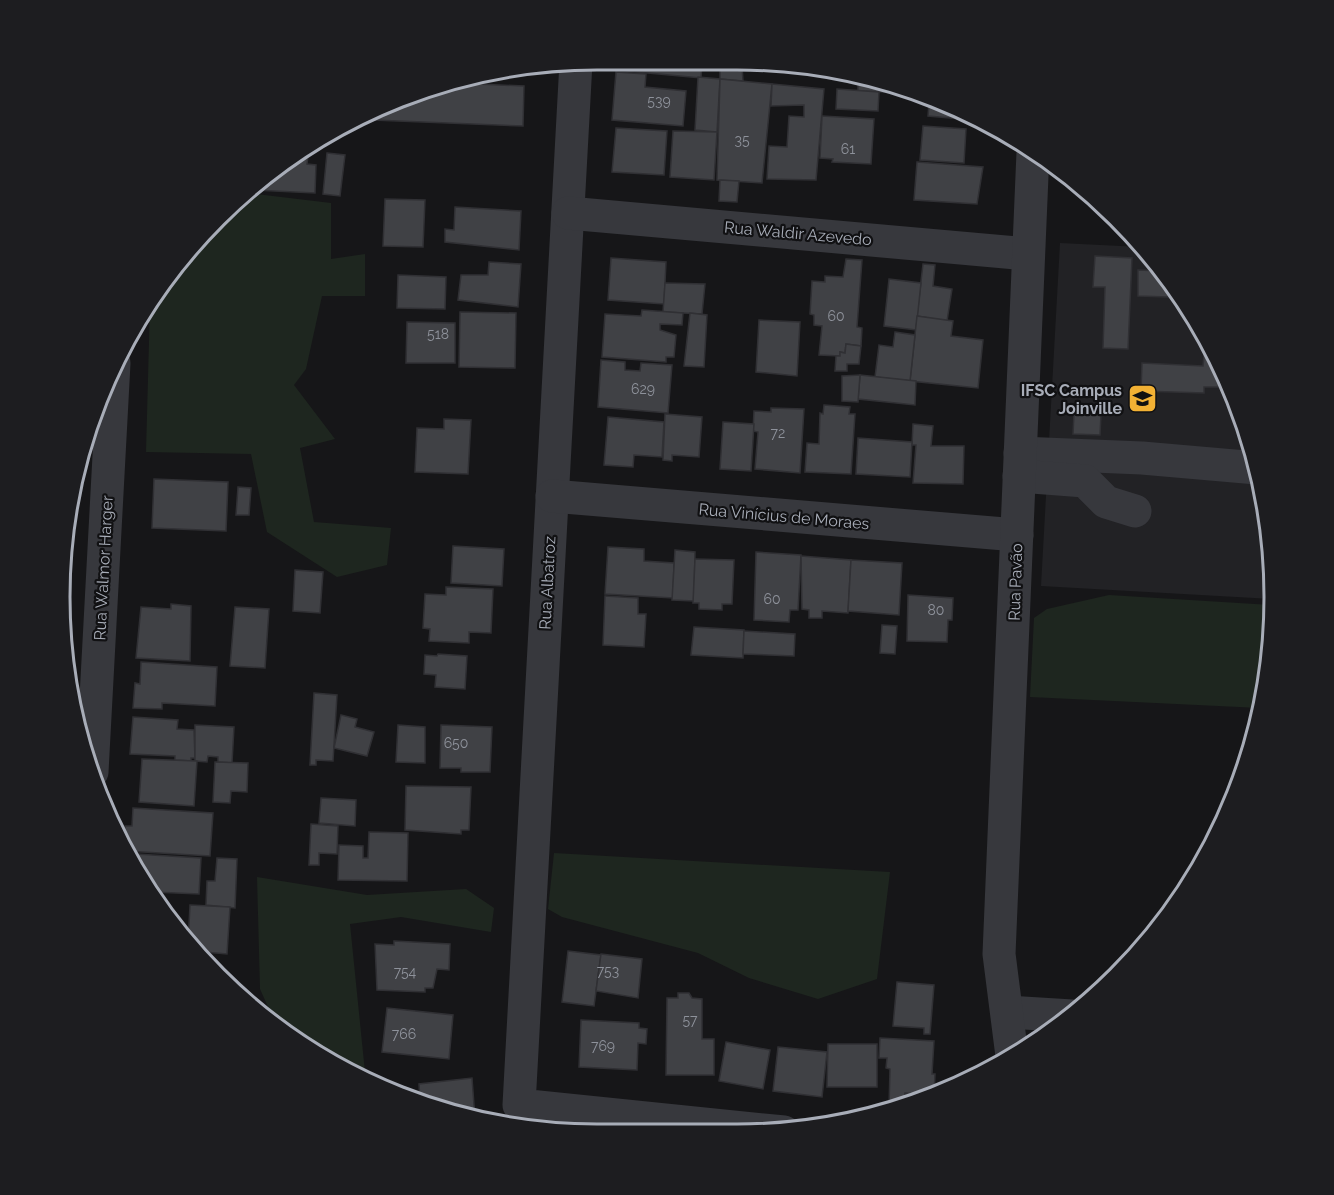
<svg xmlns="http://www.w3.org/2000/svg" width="1334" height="1195" viewBox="0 0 1334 1195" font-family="Raleway,sans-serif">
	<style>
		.built { fill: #222225 }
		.green { fill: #1e261f }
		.building { fill: #404145; stroke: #303034; stroke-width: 1.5 }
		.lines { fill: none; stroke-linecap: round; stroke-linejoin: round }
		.minor { stroke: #37383d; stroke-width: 33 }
		.labels { text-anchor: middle; stroke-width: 4.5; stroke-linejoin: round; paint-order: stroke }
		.number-label { font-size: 14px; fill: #8e929b }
		.street-label { font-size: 16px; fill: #a8adb8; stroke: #111113 }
		.poi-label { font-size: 16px; font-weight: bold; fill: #a8adb8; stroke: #111113; text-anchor: end }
		.rim { fill: none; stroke: #a8adb8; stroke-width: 3 }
	</style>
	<rect width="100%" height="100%" fill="#161618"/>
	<polygon class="built" points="1060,243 1141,247 1163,271 1219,360 1256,459 1273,563 1272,599 1041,586"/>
	<g class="green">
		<polygon points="248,193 331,203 331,259 365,254 365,296 322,296 306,369 294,385 335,439 300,448 314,522 391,528 387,565 337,577 267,532 251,454 146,452 150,304 171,270"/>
		<polygon points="1109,595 1271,605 1269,668 1260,708 1030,697 1034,618 1047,609"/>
		<polygon points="554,853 890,872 877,979 818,999 749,978 698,953 562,917 548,909"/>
		<polygon points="257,877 367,895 466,889 494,908 491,932 401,917 350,924 366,1082 278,1029 260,989"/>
	</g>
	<g class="building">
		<polygon points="616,61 702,64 701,78 616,70"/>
		<polygon points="720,65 742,66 743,81 720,79"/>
		<polygon points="616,72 646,74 645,87 686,91 683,126 612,120"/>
		<polygon points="698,77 720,79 717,132 695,130"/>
		<polygon points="858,77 884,87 884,92 858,91"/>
		<polygon points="720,79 772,84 762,183 717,180"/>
		<polygon points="455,83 524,86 523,126 373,120 373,111"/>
		<polygon points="772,84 824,89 816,180 767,179 769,146 787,147 789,116 804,117 804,105 771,106"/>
		<polygon points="837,89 879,92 878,111 836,109"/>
		<polygon points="929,103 973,120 928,116"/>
		<polygon points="822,116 874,119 871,164 832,162 833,159 820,158"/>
		<polygon points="923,126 966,129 964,163 920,160"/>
		<polygon points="616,128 667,131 664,175 612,172"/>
		<polygon points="673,131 717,132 714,180 670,177"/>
		<polygon points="309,148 307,164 316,165 315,193 252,190 270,171"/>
		<polygon points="327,153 345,155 340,196 323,194"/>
		<polygon points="917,162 983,167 977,204 914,200"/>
		<polygon points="720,180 739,181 737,202 719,201"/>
		<polygon points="385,199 425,200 423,247 383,246"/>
		<polygon points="455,207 521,211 519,250 445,242 445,229 454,230"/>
		<polygon points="1095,256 1132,258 1128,349 1103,348 1105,287 1093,287"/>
		<polygon points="611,258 666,262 664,304 608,300"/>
		<polygon points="846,259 862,260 857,327 862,328 861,346 846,344 845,353 840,352 840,356 819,355 822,326 814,325 814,315 810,314 812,281 825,282 825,276 843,277"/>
		<polygon points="489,262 521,264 518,307 458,300 461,275 488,275"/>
		<polygon points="923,264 935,265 933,286 952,289 947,321 917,316"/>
		<polygon points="1138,270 1163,271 1169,280 1168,297 1138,296"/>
		<polygon points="398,275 446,277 445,309 397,308"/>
		<polygon points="889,279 921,283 916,330 884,326"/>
		<polygon points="665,283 705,284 702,314 663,312"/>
		<polygon points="642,310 683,313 682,325 660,324 660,330 676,335 674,357 666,357 666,362 602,357 605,314 641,316"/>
		<polygon points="460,312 516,313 515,368 459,367"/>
		<polygon points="690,313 707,315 704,367 684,366"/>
		<polygon points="917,316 953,321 951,336 983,340 978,388 910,381"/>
		<polygon points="759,320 800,322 797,376 756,372"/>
		<polygon points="407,322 455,323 455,363 406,363"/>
		<polygon points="895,332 915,335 910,381 875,377 879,345 893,347"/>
		<polygon points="846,344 861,346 859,364 847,364 847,371 835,371 836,356 840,356 840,352 845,353"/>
		<polygon points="1204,355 1216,356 1228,387 1204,387 1204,393 1141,391 1142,363 1203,366"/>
		<polygon points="601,360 625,362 625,370 640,371 641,363 672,365 668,413 598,407"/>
		<polygon points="860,375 916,381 915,405 858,399"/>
		<polygon points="860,375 858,402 842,401 842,376"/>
		<polygon points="824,405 850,407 849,414 855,414 851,474 805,472 807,443 819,444 820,413 823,414"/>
		<polygon points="771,408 804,409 800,473 755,469 758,432 753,431 754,411 771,412"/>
		<polygon points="1074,413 1101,414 1100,435 1073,434"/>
		<polygon points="665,414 702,417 699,457 672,455 672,461 663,460"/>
		<polygon points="608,417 664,422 662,457 634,455 633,467 604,465"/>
		<polygon points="444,419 471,420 468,474 415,472 417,428 444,429"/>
		<polygon points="723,422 754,424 751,471 720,469"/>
		<polygon points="913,424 933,426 931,446 964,446 963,484 913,483 916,445 912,445"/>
		<polygon points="858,438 912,442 910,477 856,474"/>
		<polygon points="154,479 228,482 226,531 152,528"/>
		<polygon points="238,487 251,488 249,515 236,515"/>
		<polygon points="453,546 504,549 502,586 451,583"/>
		<polygon points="608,547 644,549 644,561 674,563 673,598 605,594"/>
		<polygon points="675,550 695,552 694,601 672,600"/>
		<polygon points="756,552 801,555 798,610 790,610 789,622 754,620"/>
		<polygon points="801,556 851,560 848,613 822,611 822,618 809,618 809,610 802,609"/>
		<polygon points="695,559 734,560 732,604 722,604 722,610 699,609 699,603 693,603"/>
		<polygon points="851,560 902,563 899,615 848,611"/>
		<polygon points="295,570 323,572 320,613 293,611"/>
		<polygon points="446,587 493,589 491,633 469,632 469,643 429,641 430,629 423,628 425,594 446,595"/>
		<polygon points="908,595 953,598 952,620 948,620 947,642 907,641"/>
		<polygon points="605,596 638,598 638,614 646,614 644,647 603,645"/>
		<polygon points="171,604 191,606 190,661 136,658 141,607 171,609"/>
		<polygon points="235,607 269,609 265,668 230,666"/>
		<polygon points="882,625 897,626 895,654 880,653"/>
		<polygon points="694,627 744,630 743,658 691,655"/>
		<polygon points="744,631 795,634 794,656 743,654"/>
		<polygon points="438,654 467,656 465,689 435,687 436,675 424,674 425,655 437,656"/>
		<polygon points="141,662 217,667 215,706 162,703 162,709 133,708 135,683 140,684"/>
		<polygon points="314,693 337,695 333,761 316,760 316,765 310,765"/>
		<polygon points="341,715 357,719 355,727 374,732 367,756 334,748"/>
		<polygon points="133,717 178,720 177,729 194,730 195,758 191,758 191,761 175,760 175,756 130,754"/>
		<polygon points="195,725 234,727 232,763 218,762 218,757 208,756 207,762 195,761"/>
		<polygon points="398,725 425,727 425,763 396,762"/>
		<polygon points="441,725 492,727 490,772 461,772 461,768 440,768"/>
		<polygon points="142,759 197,761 194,806 139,802"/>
		<polygon points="215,762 248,763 247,792 231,791 230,803 213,802"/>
		<polygon points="406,786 471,787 469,830 461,830 461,834 405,830"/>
		<polygon points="321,798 356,800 355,826 319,823"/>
		<polygon points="133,808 213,813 210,856 126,851 124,848 125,826 132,826"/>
		<polygon points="311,824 338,826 337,854 319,853 319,865 309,865"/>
		<polygon points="369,832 408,833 407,881 338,880 339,845 363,846 363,858 368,858"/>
		<polygon points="136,854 201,858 199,894 153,892 135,865"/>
		<polygon points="217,858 237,859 235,908 206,905 207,881 215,881"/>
		<polygon points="190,905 230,907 227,954 193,951 188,944"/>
		<polygon points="394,941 450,944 449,970 437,969 433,988 425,988 425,992 377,990 375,944 394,945"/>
		<polygon points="568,951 601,955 594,1006 562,1002"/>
		<polygon points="601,954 642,959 638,998 596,991"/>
		<polygon points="897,982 934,985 930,1034 924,1034 924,1028 893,1026"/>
		<polygon points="678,993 689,993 692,998 702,999 702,1039 714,1039 714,1075 666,1075 667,998 678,998"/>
		<polygon points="387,1008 453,1015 449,1059 382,1052"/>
		<polygon points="581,1020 639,1023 639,1028 647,1029 646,1044 638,1043 637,1070 579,1067"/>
		<polygon points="880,1038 934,1041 932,1074 935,1074 934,1095 905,1093 904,1106 889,1107 890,1069 886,1068 887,1058 879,1058"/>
		<polygon points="726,1042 770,1050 763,1089 719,1081"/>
		<polygon points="828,1044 877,1044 877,1087 827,1087"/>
		<polygon points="778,1047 827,1052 822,1097 773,1091"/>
		<polygon points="472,1078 475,1119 458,1117 429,1106 429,1102 420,1102 419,1084"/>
	</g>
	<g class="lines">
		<g class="minor">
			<polyline points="576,62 519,1105 784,1132"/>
			<polyline points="568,213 1028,254"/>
			<polyline points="1020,453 1142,458 1257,468"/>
			<polyline points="1019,476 1085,481 1106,502 1135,511"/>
			<polyline points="552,496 1017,535"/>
			<polyline points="92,772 114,363"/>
			<polyline points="1008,1012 1072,1016"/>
			<polyline points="1012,1056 999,954 1033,152"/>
		</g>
	</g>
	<defs>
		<symbol id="university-square" viewBox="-11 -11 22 22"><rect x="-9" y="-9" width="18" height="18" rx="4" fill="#f2b134" stroke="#111113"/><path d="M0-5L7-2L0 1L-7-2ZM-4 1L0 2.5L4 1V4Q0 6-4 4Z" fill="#111"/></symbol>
	</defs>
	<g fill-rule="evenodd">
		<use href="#university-square" x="1126" y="382" width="33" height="33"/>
	</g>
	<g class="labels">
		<g class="number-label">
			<text x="659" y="106">539</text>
			<text x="742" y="145">35</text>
			<text x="848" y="154">61</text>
			<text x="836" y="321">60</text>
			<text x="438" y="339">518</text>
			<text x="643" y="394">629</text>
			<text x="778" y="438">72</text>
			<text x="772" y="604">60</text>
			<text x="936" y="615">80</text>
			<text x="456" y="748">650</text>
			<text x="608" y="976">753</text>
			<text x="405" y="977">754</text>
			<text x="690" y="1025">57</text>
			<text x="404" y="1039">766</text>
			<text x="603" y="1051">769</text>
		</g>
		<g class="street-label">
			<text transform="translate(798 233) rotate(5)" y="6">Rua Waldir Azevedo</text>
			<text transform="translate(784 516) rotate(5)" y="6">Rua Vinícius de Moraes</text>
			<text transform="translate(103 568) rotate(-87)" y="6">Rua Walmor Harger</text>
			<text transform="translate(1015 582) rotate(-88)" y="6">Rua Pavão</text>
			<text transform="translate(547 583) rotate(-87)" y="6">Rua Albatroz</text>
		</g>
		<g class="poi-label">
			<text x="1122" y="396">IFSC Campus<tspan x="1122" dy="18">Joinville</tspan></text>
		</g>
	</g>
	<path d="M0 0H1334V1195H0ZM597 70H737A527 527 0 0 1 1264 597V597A527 527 0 0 1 737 1124H597A527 527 0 0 1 70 597V597A527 527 0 0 1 597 70Z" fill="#1d1d20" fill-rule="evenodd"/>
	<path class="rim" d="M597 70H737A527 527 0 0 1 1264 597V597A527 527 0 0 1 737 1124H597A527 527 0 0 1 70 597V597A527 527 0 0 1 597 70Z"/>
</svg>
